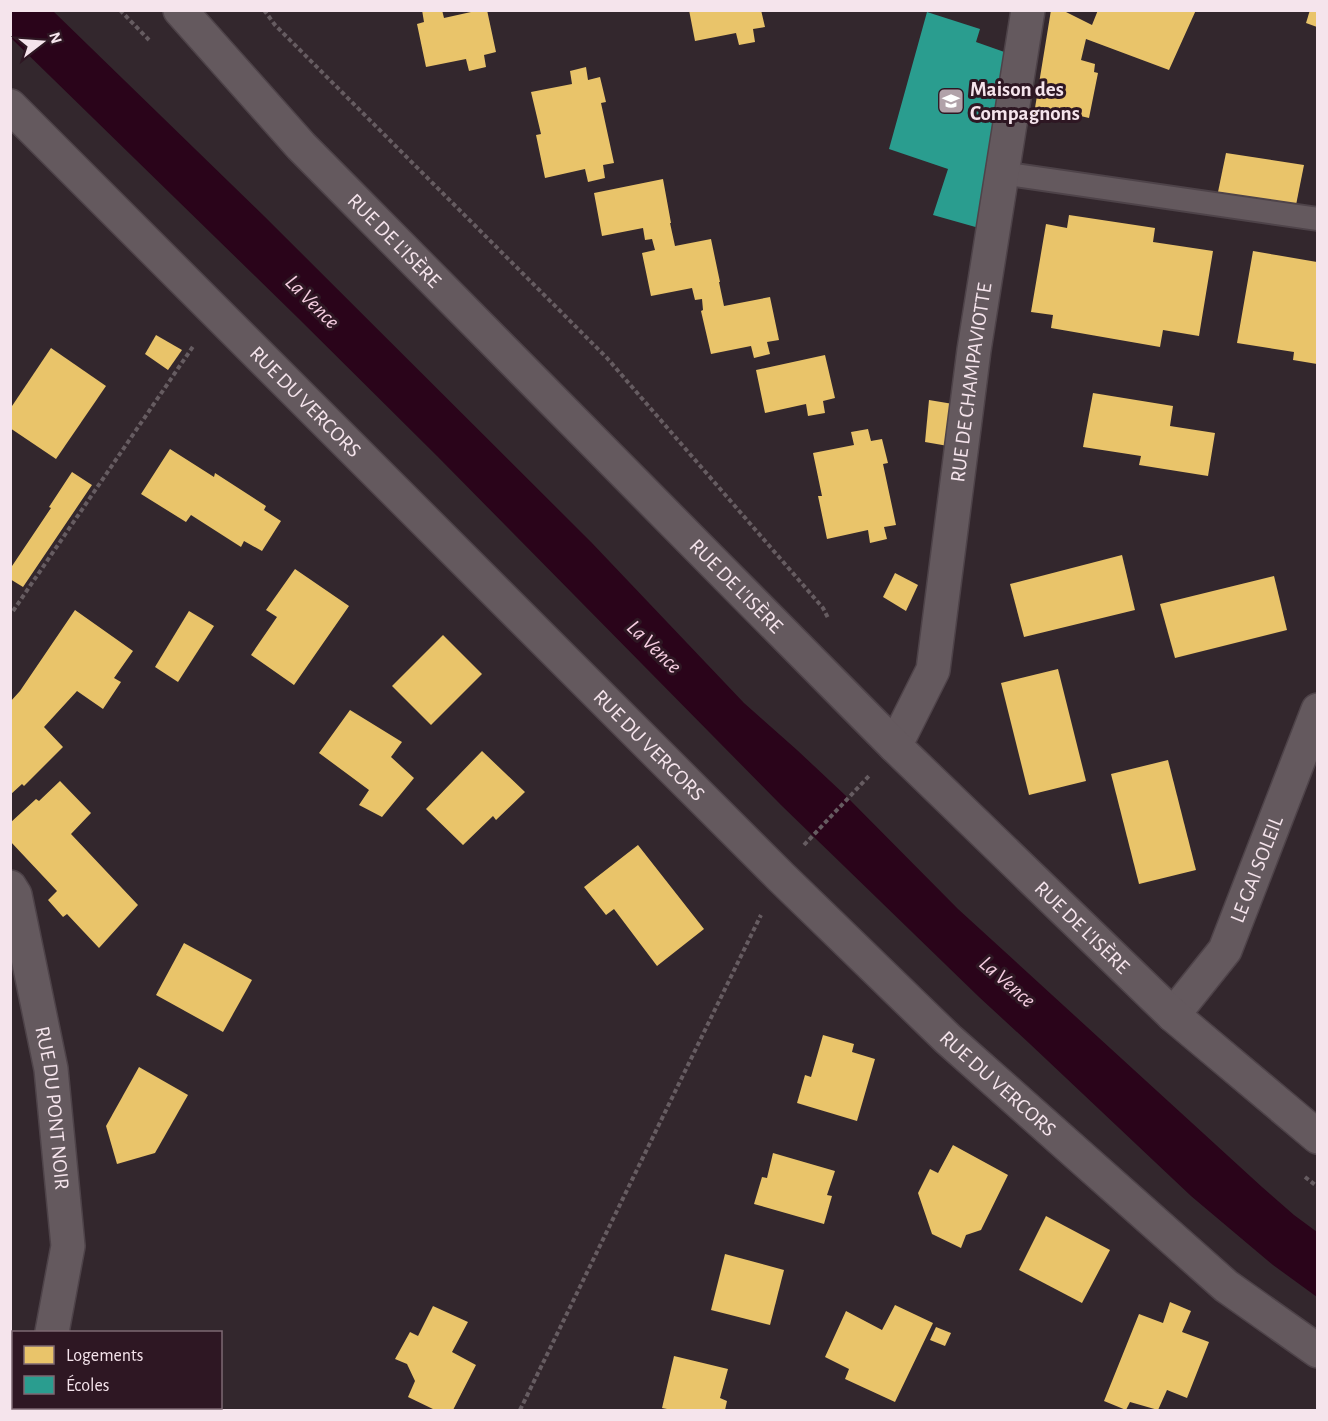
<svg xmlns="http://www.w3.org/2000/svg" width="1328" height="1421" viewBox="0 0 1328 1421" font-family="'Alegreya Sans',sans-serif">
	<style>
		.water { fill: #2a041a }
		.homes { fill: #e9c46a }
		.schools { fill: #2a9d8f }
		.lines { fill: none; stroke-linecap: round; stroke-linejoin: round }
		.lane-casing { stroke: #4e4349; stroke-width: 26 }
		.street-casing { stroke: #4e4349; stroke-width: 36 }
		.secondary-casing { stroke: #4e4349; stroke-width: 36 }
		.path { stroke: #665c61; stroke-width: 4; stroke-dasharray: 4.5 3; stroke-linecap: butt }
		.lane { stroke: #64595e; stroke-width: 22 }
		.street { stroke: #64595e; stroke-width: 33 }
		.secondary { stroke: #64595e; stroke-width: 33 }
		.labels { text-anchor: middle; stroke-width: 6; stroke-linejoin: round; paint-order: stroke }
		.poi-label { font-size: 21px; font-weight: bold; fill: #f5e4ec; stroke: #2e1723; text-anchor: start }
		.street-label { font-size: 21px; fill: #f5e4ec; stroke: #2e1723 }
		.water-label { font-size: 22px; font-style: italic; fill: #f6cee1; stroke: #2e1723 }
	</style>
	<rect width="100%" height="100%" fill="#33272d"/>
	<polygon class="water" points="10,11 53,11 264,216 591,542 744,703 797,750 845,795 958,909 1262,1187 1294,1215 1317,1232 1317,1297 1273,1265 1191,1196 1030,1044 979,997 781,805 437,456 298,318 11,38"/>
	<g class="homes">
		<polygon points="422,10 442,10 444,18 480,10 487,10 496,52 484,55 486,67 469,71 466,59 426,67 417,24 424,22"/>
		<polygon points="689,10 761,10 765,27 753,29 755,42 739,45 736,33 695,41"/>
		<polygon points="1051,10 1062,10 1092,25 1098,10 1196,10 1169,70 1086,39 1081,60 1095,64 1094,72 1098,73 1089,118 1072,114 1071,121 1034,114"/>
		<polygon points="1310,10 1317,10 1317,27 1306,23"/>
		<polygon points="586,67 588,80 600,77 606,102 601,103 614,163 603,165 605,178 588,182 585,169 545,178 536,135 541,134 531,92 572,84 570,71"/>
		<polygon points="1226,153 1304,165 1296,205 1218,192"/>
		<polygon points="663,179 671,223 670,223 675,246 711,239 720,282 719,282 724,306 770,297 779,340 767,342 770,354 754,358 751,346 711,354 701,311 703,310 702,299 695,300 692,288 651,296 642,253 655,250 652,239 645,240 643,228 602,236 594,193"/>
		<polygon points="1069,215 1155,228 1153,242 1213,251 1199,336 1163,330 1160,347 1051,328 1053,315 1031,312 1046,224 1067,228"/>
		<polygon points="1253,251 1317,262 1317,364 1293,360 1294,352 1237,343"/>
		<polygon points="156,335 182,350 168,370 145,354"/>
		<polygon points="51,348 106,386 56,459 10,428 10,409"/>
		<polygon points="825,355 835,398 823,401 825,413 808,416 806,404 765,413 756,370"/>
		<polygon points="1093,393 1173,406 1170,426 1215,433 1208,476 1139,465 1141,456 1083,447"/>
		<polygon points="929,400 953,404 948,446 925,442"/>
		<polygon points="868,429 871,441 882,439 888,463 883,464 896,525 884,527 887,539 870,543 868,530 827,539 818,496 822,496 813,453 854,445 851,432"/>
		<polygon points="170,449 214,477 215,473 266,506 264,510 281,521 262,551 244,541 241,547 191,515 186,522 141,494"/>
		<polygon points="72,472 92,485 23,587 10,579 10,569 51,508 49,507"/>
		<polygon points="1122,555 1135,610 1024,637 1010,584"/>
		<polygon points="295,569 349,606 294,685 251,655 277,617 266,610"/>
		<polygon points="895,573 918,585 906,611 883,597"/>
		<polygon points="1274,576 1287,630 1175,658 1160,604"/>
		<polygon points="75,610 133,651 114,678 121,682 103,709 77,691 44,727 63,747 24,786 22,784 10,795 10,702 20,691"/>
		<polygon points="189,611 214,626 178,682 155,667"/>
		<polygon points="443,635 482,674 431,725 392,686"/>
		<polygon points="1058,669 1086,781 1029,795 1001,683"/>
		<polygon points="350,710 402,742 391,757 414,778 382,817 359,805 369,790 319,753"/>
		<polygon points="482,751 525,792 496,820 493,816 463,845 426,809"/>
		<polygon points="1168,760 1196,870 1139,884 1111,774"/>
		<polygon points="60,781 91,813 71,834 138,905 99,948 67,914 63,917 48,900 57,891 10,841 10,823 36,799 39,801"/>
		<polygon points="638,845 704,929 657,966 614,909 606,915 584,887"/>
		<polygon points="184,943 252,980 223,1032 156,995"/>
		<polygon points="823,1035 854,1044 852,1052 875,1059 857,1121 797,1103 805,1075 811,1077"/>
		<polygon points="139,1067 188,1095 155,1153 117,1164 106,1126"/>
		<polygon points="953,1145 1008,1175 981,1230 966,1235 961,1248 932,1234 918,1193 930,1169 938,1173"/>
		<polygon points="773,1153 835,1171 827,1195 832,1196 824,1224 754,1204 762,1177 767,1178"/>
		<polygon points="1046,1216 1110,1250 1082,1303 1019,1270"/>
		<polygon points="725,1254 784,1270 770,1325 711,1310"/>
		<polygon points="1170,1302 1191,1311 1182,1332 1209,1342 1187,1398 1167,1390 1158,1410 1130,1402 1126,1410 1104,1401 1139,1314 1163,1323"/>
		<polygon points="895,1305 933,1323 895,1402 845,1379 849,1369 825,1357 846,1311 882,1330"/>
		<polygon points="433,1306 468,1322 452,1352 476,1365 453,1410 435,1410 408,1397 415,1381 407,1364 395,1359 410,1332 418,1336"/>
		<polygon points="936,1327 951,1333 945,1346 930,1340"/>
		<polygon points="674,1356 728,1369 720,1398 727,1401 725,1410 672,1410 662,1408"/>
		<polygon points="107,1408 197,1408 200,1410 104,1410"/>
	</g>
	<polygon class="schools" points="927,12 980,29 976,42 1010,54 979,228 933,215 948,169 889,149"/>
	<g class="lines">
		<defs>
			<polyline id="lane" points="1002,173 1318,219"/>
			<g id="street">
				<path id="s1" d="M10,106l770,770 168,163 278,247 92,65"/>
				<path id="s2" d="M895,746l38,-76 41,-320 54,-340"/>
				<path id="s3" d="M10,887l5,8 36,174 17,177 -16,86"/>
				<path id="s4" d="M1173,1015l52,-65 93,-240"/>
				<polyline points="37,1410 37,1408"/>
			</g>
			<g id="secondary">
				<path id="s5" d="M180,10l121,136 594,600 278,269 145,122"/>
			</g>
		</defs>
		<use href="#lane" class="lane-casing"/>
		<use href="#street" class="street-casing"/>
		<use href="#secondary" class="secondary-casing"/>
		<g class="path">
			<polyline points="120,10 149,40"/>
			<polyline points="264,10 275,25 607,358 823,608 828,618"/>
			<polyline points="13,611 194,345"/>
			<polyline points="804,845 869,776"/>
			<polyline points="1305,1177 1318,1187"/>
			<polyline points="520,1410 761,915"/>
		</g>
		<use href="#lane" class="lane"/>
		<use href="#street" class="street"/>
		<use href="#secondary" class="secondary"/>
	</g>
	<defs>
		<symbol id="school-square" viewBox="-11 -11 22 22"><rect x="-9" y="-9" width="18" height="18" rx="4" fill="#b1a2a9" stroke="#2e1723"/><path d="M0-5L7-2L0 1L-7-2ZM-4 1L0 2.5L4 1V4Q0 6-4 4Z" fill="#fff"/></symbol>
	</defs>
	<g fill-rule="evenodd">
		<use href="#school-square" x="936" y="86" width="30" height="30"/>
	</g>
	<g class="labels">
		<g class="poi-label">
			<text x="970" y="96">Maison des<tspan x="970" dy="24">Compagnons</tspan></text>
		</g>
		<g class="street-label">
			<text dy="7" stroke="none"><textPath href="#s5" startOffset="315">RUE DE L'ISÈRE</textPath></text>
			<text dy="7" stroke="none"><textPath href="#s2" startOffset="375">RUE DE CHAMPAVIOTTE</textPath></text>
			<text dy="7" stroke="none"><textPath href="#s1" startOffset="418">RUE DU VERCORS</textPath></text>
			<text dy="7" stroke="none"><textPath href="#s5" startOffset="801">RUE DE L'ISÈRE</textPath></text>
			<text dy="7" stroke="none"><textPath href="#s1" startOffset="904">RUE DU VERCORS</textPath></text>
			<text dy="7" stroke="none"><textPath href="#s4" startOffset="170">LE GAI SOLEIL</textPath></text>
			<text dy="7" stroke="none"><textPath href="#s5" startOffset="1287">RUE DE L'ISÈRE</textPath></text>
			<text dy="7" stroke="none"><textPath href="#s1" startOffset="1390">RUE DU VERCORS</textPath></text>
			<text dy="7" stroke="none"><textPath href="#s3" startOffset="226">RUE DU PONT NOIR</textPath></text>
		</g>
		<g class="water-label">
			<text transform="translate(313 301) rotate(45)" y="8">La Vence</text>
			<text transform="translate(655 646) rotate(44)" y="8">La Vence</text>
			<text transform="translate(1008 981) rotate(41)" y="8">La Vence</text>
		</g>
	</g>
	<rect width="1328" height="1421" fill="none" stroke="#f5e4ec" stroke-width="24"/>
	<rect x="12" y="1331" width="210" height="78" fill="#2e1723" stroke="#7e6973" stroke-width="1.5"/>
	<rect x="24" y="1346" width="30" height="18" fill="#e9c46a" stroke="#7e6973" stroke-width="1.5"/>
	<text x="66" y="1361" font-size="18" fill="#f5e4ec">Logements</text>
	<rect x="24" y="1376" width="30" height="18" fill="#2a9d8f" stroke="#7e6973" stroke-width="1.5"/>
	<text x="66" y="1391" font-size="18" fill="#f5e4ec">Écoles</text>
	<g transform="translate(42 42) rotate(73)" stroke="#2e1723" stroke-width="4.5" paint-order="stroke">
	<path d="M0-4.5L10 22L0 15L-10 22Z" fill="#f5e4ec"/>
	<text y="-9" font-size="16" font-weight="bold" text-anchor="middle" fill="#f5e4ec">N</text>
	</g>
</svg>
